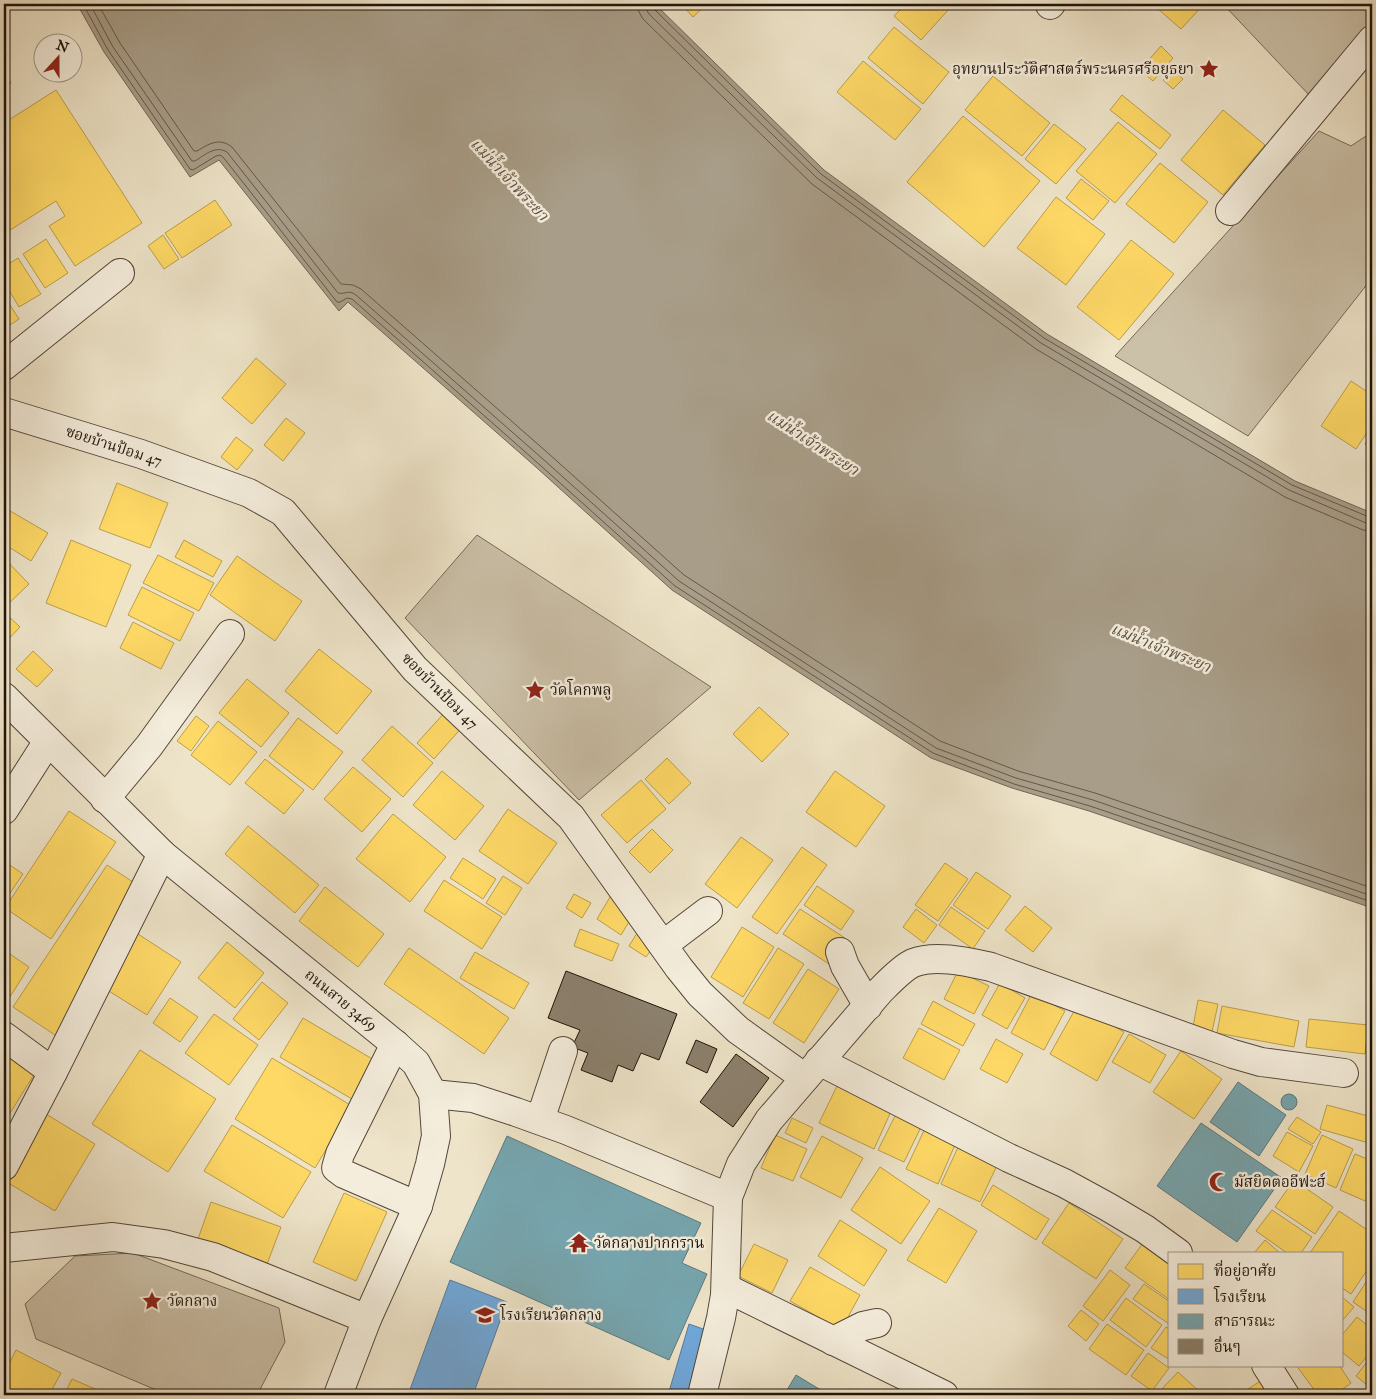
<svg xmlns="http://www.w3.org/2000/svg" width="1376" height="1399" viewBox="0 0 1376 1399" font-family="'IM FELL Great Primer','Noto Serif Thai',serif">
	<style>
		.green { fill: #cbc0a8; stroke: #756a58 }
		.water { fill: #a89d88; stroke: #716655 }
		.homes { fill: #ffd966; stroke: #bc9e4a }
		.schools { fill: #6fa8dc; stroke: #577b9d }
		.public { fill: #76a5af; stroke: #5c797d }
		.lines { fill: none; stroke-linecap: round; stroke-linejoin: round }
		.shore { stroke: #645848; stroke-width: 1 }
		.building { fill: #8b806d; stroke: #1f1309 }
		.minor-casing { stroke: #534739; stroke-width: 30 }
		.minor { stroke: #f4eddc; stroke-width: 28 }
		.labels { text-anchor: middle; stroke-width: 5; stroke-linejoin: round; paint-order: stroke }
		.poi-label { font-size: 15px; fill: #1f1309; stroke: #f4eddc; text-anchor: start }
		.street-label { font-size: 15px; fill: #1f1309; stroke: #f4eddc }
		.water-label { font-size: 16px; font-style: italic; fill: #5d5142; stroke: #f4eddc }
	</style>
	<rect width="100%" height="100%" fill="#eee4c9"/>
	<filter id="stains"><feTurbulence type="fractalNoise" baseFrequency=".004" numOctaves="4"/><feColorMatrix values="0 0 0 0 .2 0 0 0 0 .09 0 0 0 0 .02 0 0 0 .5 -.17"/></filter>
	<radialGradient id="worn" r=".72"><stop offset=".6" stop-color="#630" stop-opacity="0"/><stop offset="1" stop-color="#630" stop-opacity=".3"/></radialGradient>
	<g class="green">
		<polygon points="1223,4 1372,4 1372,24 1310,96"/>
		<polygon points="1319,131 1351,146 1372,132 1372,278 1248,436 1115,356"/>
		<polygon points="477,535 711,687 579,800 405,618"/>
		<polygon points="133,1253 279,1308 285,1342 257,1395 168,1395 36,1339 25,1304 75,1256"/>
	</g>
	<polygon class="water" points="77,4 655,4 824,170 1047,334 1295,481 1372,513 1372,908 1089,811 1012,788 931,758 672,590 537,468 348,302 339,311 219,160 190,177 104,52"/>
	<g class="homes">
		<polygon points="681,4 707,4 693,17"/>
		<polygon points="906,4 948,4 951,7 921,40 894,16"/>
		<polygon points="1163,4 1204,4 1181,29 1158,9"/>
		<polygon points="894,27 949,72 923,104 868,58"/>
		<polygon points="1161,46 1173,58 1153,81 1140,70"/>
		<polygon points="863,61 921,109 895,140 837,92"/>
		<polygon points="1173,70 1183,79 1173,89 1163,80"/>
		<polygon points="4,71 11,83 4,88"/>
		<polygon points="993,76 1050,123 1022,156 965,110"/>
		<polygon points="56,90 142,223 75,266 49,226 65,216 56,201 7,232 4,226 4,123"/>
		<polygon points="1122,95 1171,135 1160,149 1110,110"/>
		<polygon points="1223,110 1265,145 1223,195 1181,160"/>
		<polygon points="963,116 1040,181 984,247 907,182"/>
		<polygon points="1118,122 1157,154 1115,203 1076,171"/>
		<polygon points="1054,124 1086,149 1056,184 1025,159"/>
		<polygon points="1160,163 1208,202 1174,243 1126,204"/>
		<polygon points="1081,179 1109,201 1093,220 1066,198"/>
		<polygon points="1056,197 1105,234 1066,285 1017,248"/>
		<polygon points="215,200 232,225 182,258 165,233"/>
		<polygon points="163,235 179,259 164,269 148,246"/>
		<polygon points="46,239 68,273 45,288 23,254"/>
		<polygon points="1131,240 1174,274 1119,340 1077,307"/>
		<polygon points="18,258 41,294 19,307 4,282 4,267"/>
		<polygon points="4,296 19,319 4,329"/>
		<polygon points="256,358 286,384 252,424 222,398"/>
		<polygon points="1351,381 1372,395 1372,425 1356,449 1321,426"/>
		<polygon points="286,418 305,433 283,461 264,445"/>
		<polygon points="1372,433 1372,448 1365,444"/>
		<polygon points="236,437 253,450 237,470 221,457"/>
		<polygon points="117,483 168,503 150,548 99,529"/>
		<polygon points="5,508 48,533 31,561 4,544 4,510"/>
		<polygon points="71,540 131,565 106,627 46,603"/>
		<polygon points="184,540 222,561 213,577 175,557"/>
		<polygon points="158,555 214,583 199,611 143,583"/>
		<polygon points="237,556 302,601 275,641 210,595"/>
		<polygon points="4,558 29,584 4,608"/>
		<polygon points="142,587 194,613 180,641 128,615"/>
		<polygon points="4,612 20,627 4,644"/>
		<polygon points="133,622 174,643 161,669 120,648"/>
		<polygon points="319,649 372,691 337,734 285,691"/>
		<polygon points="33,651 53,670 37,687 16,669"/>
		<polygon points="247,679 289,713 261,747 219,713"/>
		<polygon points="759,707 789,734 762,762 733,734"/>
		<polygon points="447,710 464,725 434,759 417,743"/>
		<polygon points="196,716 209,726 191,751 177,741"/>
		<polygon points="298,718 343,752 313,790 269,756"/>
		<polygon points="218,721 257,752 230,785 191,755"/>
		<polygon points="392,726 433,763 403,797 362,760"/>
		<polygon points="667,758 691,783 669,804 645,779"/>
		<polygon points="265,759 304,790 284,814 245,783"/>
		<polygon points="353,767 391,799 362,832 324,799"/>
		<polygon points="442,771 484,806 455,840 413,805"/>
		<polygon points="835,771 885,806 856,847 806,812"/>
		<polygon points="641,780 666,809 627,843 601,815"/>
		<polygon points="508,809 557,843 528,884 479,851"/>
		<polygon points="69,811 116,842 51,939 5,908"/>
		<polygon points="393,814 446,857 410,902 356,859"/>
		<polygon points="248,826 319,885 295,913 225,854"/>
		<polygon points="652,829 673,850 650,873 629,852"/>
		<polygon points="741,837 773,860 737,908 705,884"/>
		<polygon points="802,847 827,865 777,934 752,917"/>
		<polygon points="463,858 496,879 483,899 450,878"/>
		<polygon points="4,861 23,874 4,902"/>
		<polygon points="945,863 968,879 938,921 915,905"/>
		<polygon points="107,865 139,886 58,1037 13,1007"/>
		<polygon points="976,872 1011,896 988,929 953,905"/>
		<polygon points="503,876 522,888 505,915 486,903"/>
		<polygon points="444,880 502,917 482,949 424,911"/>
		<polygon points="817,886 854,911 841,930 804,905"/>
		<polygon points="325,887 384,934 358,967 299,921"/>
		<polygon points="574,894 591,903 582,918 566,908"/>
		<polygon points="610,897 635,912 621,935 597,919"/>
		<polygon points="1025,906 1052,928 1033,952 1005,930"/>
		<polygon points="951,907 985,931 973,949 939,925"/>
		<polygon points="800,909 845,938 829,964 783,934"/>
		<polygon points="916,909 937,925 924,943 903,927"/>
		<polygon points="742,927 774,947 743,997 711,977"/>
		<polygon points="580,929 619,944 612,961 574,946"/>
		<polygon points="639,930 657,942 646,957 629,946"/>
		<polygon points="138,934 181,962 147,1015 104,988"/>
		<polygon points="227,942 264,973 235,1008 198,978"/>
		<polygon points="409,948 509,1018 484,1054 384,984"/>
		<polygon points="778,948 804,964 769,1019 743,1003"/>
		<polygon points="4,950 29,967 4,1006"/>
		<polygon points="475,952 529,983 514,1009 460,978"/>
		<polygon points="808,969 839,989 804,1043 773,1023"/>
		<polygon points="958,971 989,986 974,1014 944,999"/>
		<polygon points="262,982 288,1003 259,1040 233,1019"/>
		<polygon points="1000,983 1025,998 1007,1029 982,1015"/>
		<polygon points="1032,993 1065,1011 1044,1050 1011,1033"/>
		<polygon points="170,998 198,1017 180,1042 153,1023"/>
		<polygon points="1198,1000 1218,1004 1212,1032 1193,1027"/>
		<polygon points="933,1001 975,1024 963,1046 921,1024"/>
		<polygon points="1077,1006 1124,1032 1097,1081 1050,1054"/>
		<polygon points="1222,1006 1299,1021 1294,1047 1217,1033"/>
		<polygon points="214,1014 258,1045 229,1085 185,1053"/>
		<polygon points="303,1018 374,1060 352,1099 280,1057"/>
		<polygon points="1309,1019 1368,1025 1365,1054 1306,1047"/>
		<polygon points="919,1028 960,1050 944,1080 903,1058"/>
		<polygon points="1129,1034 1166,1055 1150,1083 1112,1062"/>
		<polygon points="996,1039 1023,1054 1007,1083 980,1069"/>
		<polygon points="140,1050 216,1099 168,1172 92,1124"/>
		<polygon points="1181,1051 1222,1079 1194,1119 1153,1092"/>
		<polygon points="4,1054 35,1073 4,1123"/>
		<polygon points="272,1058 352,1106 315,1168 235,1119"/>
		<polygon points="839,1082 893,1107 874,1149 819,1123"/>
		<polygon points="1327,1105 1372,1117 1372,1144 1320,1129"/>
		<polygon points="898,1110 923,1123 904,1162 878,1150"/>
		<polygon points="46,1114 95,1144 55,1211 5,1181"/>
		<polygon points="1297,1117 1321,1132 1313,1144 1288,1129"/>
		<polygon points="792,1118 813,1128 806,1143 785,1133"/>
		<polygon points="927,1124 958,1138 938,1184 906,1169"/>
		<polygon points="232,1125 311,1172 283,1218 204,1171"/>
		<polygon points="1287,1132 1313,1146 1299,1172 1273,1156"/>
		<polygon points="775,1135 807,1149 793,1181 761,1168"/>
		<polygon points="1322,1135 1353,1149 1336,1188 1305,1174"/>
		<polygon points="822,1136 863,1158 841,1198 800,1177"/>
		<polygon points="960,1143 999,1161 980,1202 941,1184"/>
		<polygon points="1355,1154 1372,1161 1372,1204 1340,1190"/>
		<polygon points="880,1167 930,1201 901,1244 851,1210"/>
		<polygon points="1294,1180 1333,1207 1315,1234 1275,1207"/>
		<polygon points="993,1185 1049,1219 1036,1240 981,1205"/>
		<polygon points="344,1193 387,1212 356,1281 313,1262"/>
		<polygon points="211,1202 281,1227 267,1264 198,1239"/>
		<polygon points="1069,1203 1123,1239 1096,1279 1042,1243"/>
		<polygon points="939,1208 977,1231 946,1283 907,1260"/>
		<polygon points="1272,1210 1312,1237 1301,1253 1287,1253 1256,1231"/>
		<polygon points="1339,1211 1372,1233 1372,1263 1351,1294 1342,1288 1342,1253 1310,1253"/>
		<polygon points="840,1220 887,1250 864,1286 818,1256"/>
		<polygon points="1148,1236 1170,1253 1170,1300 1125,1268"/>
		<polygon points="1265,1240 1280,1253 1254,1253"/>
		<polygon points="754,1244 788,1260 772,1293 738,1276"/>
		<polygon points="810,1267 860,1295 841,1330 790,1301"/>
		<polygon points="1110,1270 1130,1285 1103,1321 1083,1306"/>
		<polygon points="1372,1273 1372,1315 1353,1302"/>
		<polygon points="1144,1284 1170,1302 1169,1324 1133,1299"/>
		<polygon points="1342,1297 1354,1307 1342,1321"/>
		<polygon points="1126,1298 1162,1325 1146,1347 1110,1320"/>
		<polygon points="1081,1310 1099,1324 1086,1341 1068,1326"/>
		<polygon points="1357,1317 1372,1329 1372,1350 1359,1366 1342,1352 1342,1335"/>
		<polygon points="1107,1324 1144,1350 1126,1375 1089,1349"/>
		<polygon points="1166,1327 1170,1329 1170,1360 1151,1348"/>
		<polygon points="16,1350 61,1373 49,1395 4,1395 4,1374"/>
		<polygon points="1148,1353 1169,1368 1152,1391 1131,1376"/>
		<polygon points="1371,1357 1372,1358 1372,1389 1356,1376"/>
		<polygon points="1296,1365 1339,1365 1351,1383 1335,1395 1318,1395"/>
		<polygon points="1178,1372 1203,1395 1156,1395"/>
		<polygon points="1265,1378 1277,1395 1239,1395"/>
		<polygon points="72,1379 109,1395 64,1395"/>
	</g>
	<g class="schools">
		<polygon points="450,1280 507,1302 473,1395 408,1395"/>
		<polygon points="689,1324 706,1330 687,1395 668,1395"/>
	</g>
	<g class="public">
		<polygon points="1238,1082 1286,1115 1259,1156 1210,1122"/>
		<circle cx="1289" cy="1102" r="8"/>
		<polygon points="1201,1123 1282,1178 1237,1242 1157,1186"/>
		<polygon points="507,1136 701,1223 682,1263 707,1274 669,1360 450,1262"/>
		<polygon points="796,1375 829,1395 784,1395"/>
	</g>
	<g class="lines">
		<g class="shore">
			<polyline points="83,4 108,50 190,169 193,170 216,156 220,155 223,157 337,302 340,302 347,298 352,299 540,465 675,586 933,753 1014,784 1090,806 1372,902"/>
			<path d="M90,4l23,43 79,114h3c10,-6 20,-16 32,-9l111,141c7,2 10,-4 18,2l188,165 135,121 257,167 80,30 77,22 279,96"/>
			<path d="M98,4l22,39 74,108h3c12,-7 22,-14 35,-4l109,137 12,1 8,4 188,165 135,121 256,166 78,30 77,22 277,95"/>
			<polyline points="638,4 639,12 643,19 812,184 1036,349 1285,497 1363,530 1372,531"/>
			<polyline points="646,4 646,9 649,14 817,178 1041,343 1289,490 1366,523 1372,524"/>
			<polyline points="652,4 654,9 821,174 1044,338 1292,485 1369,517 1372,518"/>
		</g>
	</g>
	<g class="building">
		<polygon points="566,971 677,1014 659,1060 641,1053 633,1071 618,1065 612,1082 581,1070 588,1053 572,1047 580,1030 548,1018"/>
		<polygon points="696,1040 717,1049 707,1073 686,1063"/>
		<polygon points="736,1054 769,1078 733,1127 700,1102"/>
	</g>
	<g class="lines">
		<defs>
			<g id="minor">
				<polyline points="1050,5 1051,4"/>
				<polyline points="1230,211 1372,40"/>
				<polyline points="4,366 120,273"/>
				<polyline points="4,412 141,454 249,493 283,512 415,669 571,817 679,968 700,994 738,1030 805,1078"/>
				<polyline points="4,697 162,854 395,1044 416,1063 433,1094 436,1136 430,1164 418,1206 367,1319 338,1395"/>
				<polyline points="105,799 149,746 230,634"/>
				<polyline points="4,810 48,741"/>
				<polyline points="663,945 708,911"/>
				<polyline points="840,952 845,966 868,1006"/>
				<polyline points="4,1036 53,1072"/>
				<polyline points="395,1044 340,1154 336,1168 344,1174 418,1206"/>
				<polyline points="819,1061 1009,1158 1064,1183 1108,1207 1145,1229 1178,1253"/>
				<polyline points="433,1094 473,1098 516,1112 566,1130 728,1197"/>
				<polyline points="540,1120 563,1051"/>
				<polyline points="4,1166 53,1072 162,854"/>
				<polyline points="4,1248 113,1237 164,1244 213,1257 367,1319"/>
				<polyline points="726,1288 944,1395"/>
				<polyline points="833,1341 863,1326 877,1323"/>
				<polyline points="1266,1365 1285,1395"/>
				<path d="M702,1395l19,-77 4,-23 3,-98 13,-33 28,-44 111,-129c9,-9 22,-23 33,-28 23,-9 55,-1 78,4l242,87 28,8 83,11"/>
			</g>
		</defs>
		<use href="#minor" class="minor-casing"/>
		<use href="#minor" class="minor"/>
	</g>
	<defs>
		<symbol id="sight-bare" viewBox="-9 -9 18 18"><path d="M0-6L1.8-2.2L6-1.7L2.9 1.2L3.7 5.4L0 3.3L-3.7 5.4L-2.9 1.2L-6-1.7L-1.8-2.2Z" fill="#8f2418" stroke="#f4eddc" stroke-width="2.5" paint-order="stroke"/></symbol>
		<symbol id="mosque-bare" viewBox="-9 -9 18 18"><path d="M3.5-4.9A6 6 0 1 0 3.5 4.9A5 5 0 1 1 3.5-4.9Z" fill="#8f2418" stroke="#f4eddc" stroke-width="2.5" paint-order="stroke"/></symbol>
		<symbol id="temple-bare" viewBox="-9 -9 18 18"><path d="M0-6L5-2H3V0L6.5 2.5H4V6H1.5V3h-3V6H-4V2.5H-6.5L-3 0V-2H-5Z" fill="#8f2418" stroke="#f4eddc" stroke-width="2.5" paint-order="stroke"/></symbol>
		<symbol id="school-bare" viewBox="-9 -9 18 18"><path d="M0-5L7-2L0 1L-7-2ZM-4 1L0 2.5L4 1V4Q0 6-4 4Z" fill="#8f2418" stroke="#f4eddc" stroke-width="2.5" paint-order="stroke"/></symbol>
	</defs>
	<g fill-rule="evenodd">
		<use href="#sight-bare" x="1195" y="55" width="28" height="28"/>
		<use href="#sight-bare" x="521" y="676" width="28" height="28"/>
		<use href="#mosque-bare" x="1205" y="1168" width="28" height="28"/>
		<use href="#temple-bare" x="565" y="1229" width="28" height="28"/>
		<use href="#sight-bare" x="138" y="1287" width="28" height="28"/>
		<use href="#school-bare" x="471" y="1301" width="28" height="28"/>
	</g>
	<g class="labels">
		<g class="poi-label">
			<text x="1194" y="74" text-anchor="end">อุทยานประวัติศาสตร์พระนครศรีอยุธยา</text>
			<text x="550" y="695">วัดโคกพลู</text>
			<text x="1234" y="1187">มัสยิดตออีฟะฮ์</text>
			<text x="594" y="1248">วัดกลางปากกราน</text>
			<text x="167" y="1306">วัดกลาง</text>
			<text x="500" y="1320">โรงเรียนวัดกลาง</text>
		</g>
		<g class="street-label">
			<text transform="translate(114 446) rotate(18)" y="5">ซอยบ้านป้อม 47</text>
			<text transform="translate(440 691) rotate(45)" y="5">ซอยบ้านป้อม 47</text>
			<text transform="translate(341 1000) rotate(39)" y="5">ถนนสาย 3469</text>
		</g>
		<g class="water-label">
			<text transform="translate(510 179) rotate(47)" y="6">แม่น้ำเจ้าพระยา</text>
			<text transform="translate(813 442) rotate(33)" y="6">แม่น้ำเจ้าพระยา</text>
			<text transform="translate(1161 647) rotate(22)" y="6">แม่น้ำเจ้าพระยา</text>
		</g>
	</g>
	<rect width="1376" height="1399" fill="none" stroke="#eee4c9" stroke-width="20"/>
	<rect x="5" y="5" width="1366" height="1389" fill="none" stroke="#1f1309" stroke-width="2.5"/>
	<rect x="10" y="10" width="1356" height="1379" fill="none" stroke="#1f1309"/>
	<rect x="1168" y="1252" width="175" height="115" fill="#f4eddc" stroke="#9f9688"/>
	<rect x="1178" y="1264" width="25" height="15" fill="#ffd966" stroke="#9f9688"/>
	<text x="1214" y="1276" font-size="15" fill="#1f1309">ที่อยู่อาศัย</text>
	<rect x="1178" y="1289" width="25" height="15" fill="#6fa8dc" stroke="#9f9688"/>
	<text x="1214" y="1302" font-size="15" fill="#1f1309">โรงเรียน</text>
	<rect x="1178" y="1314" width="25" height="15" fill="#76a5af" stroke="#9f9688"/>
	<text x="1214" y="1326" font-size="15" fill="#1f1309">สาธารณะ</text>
	<rect x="1178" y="1339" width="25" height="15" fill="#8b806d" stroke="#9f9688"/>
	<text x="1214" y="1352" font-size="15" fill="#1f1309">อื่นๆ</text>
	<g transform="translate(58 58) rotate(21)"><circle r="24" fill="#f4eddc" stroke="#9f9688"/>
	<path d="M0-4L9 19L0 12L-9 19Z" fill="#8f2418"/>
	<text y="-8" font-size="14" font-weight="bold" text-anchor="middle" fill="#1f1309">N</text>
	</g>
	<rect width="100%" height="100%" filter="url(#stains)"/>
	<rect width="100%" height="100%" fill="url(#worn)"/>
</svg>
